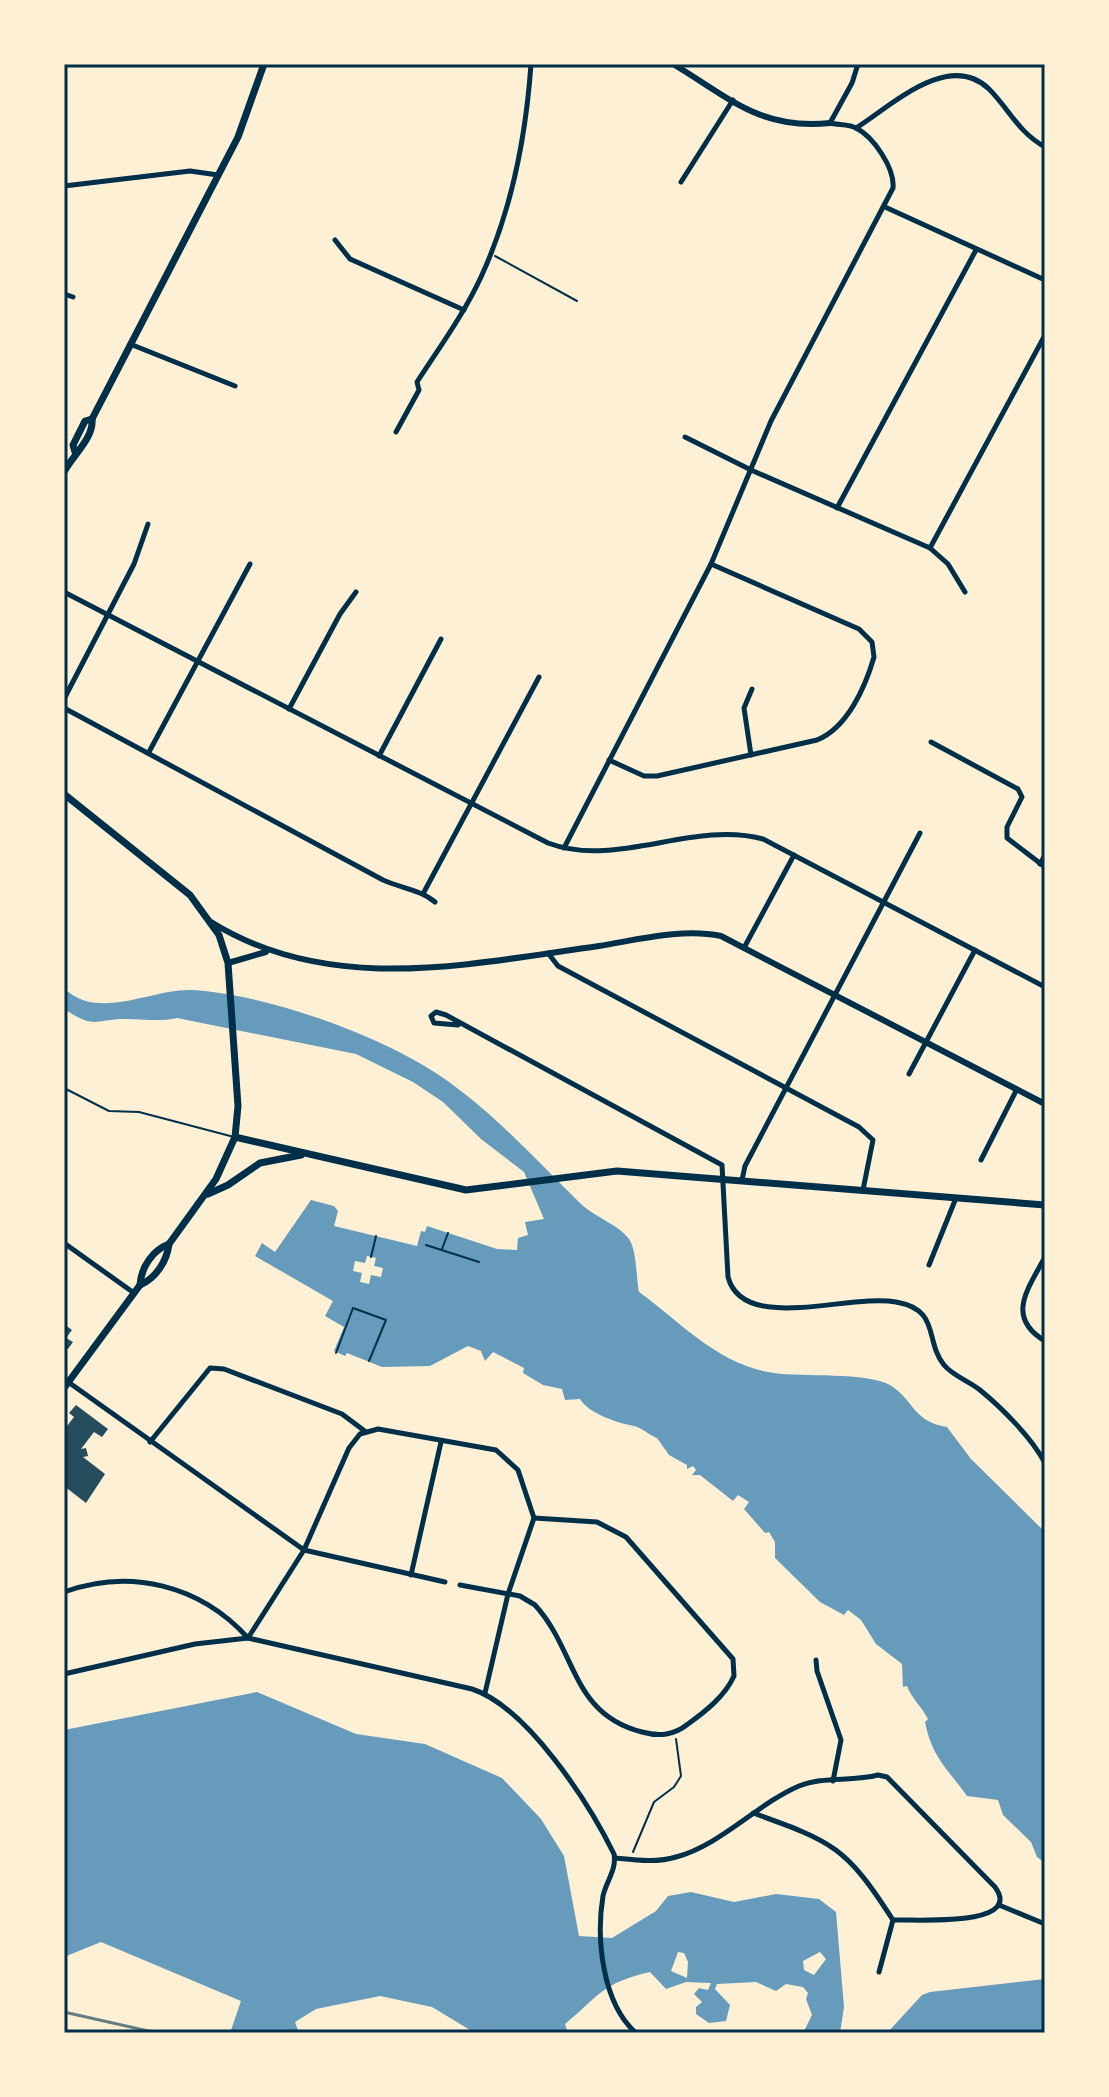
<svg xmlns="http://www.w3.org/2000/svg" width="1109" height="2097" viewBox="0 0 1109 2097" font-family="Raleway,sans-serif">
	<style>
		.water { fill: #669bbc; fill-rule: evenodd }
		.pier { fill: #fdf0d5 }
		.building { fill: #264d5e }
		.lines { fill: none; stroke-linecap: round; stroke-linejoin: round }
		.path { stroke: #003049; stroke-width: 2 }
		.service { stroke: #003049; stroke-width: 2 }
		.minor { stroke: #003049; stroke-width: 5 }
		.tertiary { stroke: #003049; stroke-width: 6 }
		.primary { stroke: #003049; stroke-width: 7 }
		.rail { stroke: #657d81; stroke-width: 3 }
		.neatline { fill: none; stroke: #003049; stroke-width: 3 }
	</style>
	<rect width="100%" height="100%" fill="#fdf0d5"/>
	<g class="water">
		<path d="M64,988c33,34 89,0 128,2 71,4 179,42 239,80 56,35 103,88 149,133 14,14 38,21 49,36 8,12 7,39 10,53 43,31 79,73 135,81 28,4 93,-1 116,12 25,16 22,36 57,42l24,32 74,73v331l-8,-6 -6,-15 -28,-27 -5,-15 -31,-4c-19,-27 -35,-38 -42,-74l3,-3c-6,-12 -16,-20 -21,-33l-4,1 -1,-23 -26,-20 -15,-24 -13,-10 -4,5 -24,-13 -45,-44v-16l-6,-10 -4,1 -21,-24 5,-7 -11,-7 -5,6 -33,-26h-8l4,-5 -3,-4 -6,3v-4l-18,-10 -12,-17c-8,-3 -16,-11 -23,-12 -16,-3 -45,-12 -54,-27l-15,1 -3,-11 -19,-4 -20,-12 1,-5 -31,-16 -8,9 -4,-10 -13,-5 -38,20 -48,1 -35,-14 -2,3 -11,-5 10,-24 -19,-11 8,-15 -78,-45 7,-13 13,9 36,-52 23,6 4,5 -4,15 83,20 4,-15 4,1 2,-6 70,23 20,1 1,-12 10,-3 -3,-13 19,-3 -20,-47 -43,-33 -38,-37 -30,-20 -57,-28 -179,-36c-18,4 -33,1 -52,1 -31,0 -29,11 -61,-10z"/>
		<path d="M257,1692l99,42 69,10 77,34 39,41 23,37 15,80 33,2 44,-27 12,-15 23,-4 43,10 42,-8 43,5 17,13 8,95 -4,26h-37l9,-18 -6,-16 2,-6 -5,-6 -17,-3 -10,7 -20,-9 -39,2 -2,5 15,16 -4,16 -17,2 -13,-9v-7l6,-5 -8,-8 5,-6 9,2 3,-7 -25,-1 -20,7 -16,-17c-48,11 -50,23 -85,52l3,9h-93l-43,-26 -52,-11 -64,13 -21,13 4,11h-69l11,-32 -140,-59 -37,15v-227zM678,1952l6,1 4,9 -1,16 -16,-7zM820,1952l6,7 -12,16 -10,-5 -1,-9z"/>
		<polygon points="1045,1979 1045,2033 887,2033 922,1995 930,1992"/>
	</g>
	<polygon class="pier" points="367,1256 376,1258 374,1266 383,1268 381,1277 371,1275 369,1284 360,1282 362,1273 353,1271 355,1261 365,1263"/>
	<g class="building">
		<polygon points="64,1324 72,1330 66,1338 73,1342 68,1349 64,1346"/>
		<polygon points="76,1405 108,1429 102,1437 94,1432 81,1449 86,1448 88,1456 83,1457 105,1474 86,1503 64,1486 64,1430 74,1417 69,1413"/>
	</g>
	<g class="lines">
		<g class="path">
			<polyline points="495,256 577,301"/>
			<polyline points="426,1245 479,1262"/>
			<polyline points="442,1249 448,1233"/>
			<polyline points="371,1257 376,1236"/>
			<polyline points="336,1353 353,1308 386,1320 369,1361"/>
			<polyline points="633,1852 654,1802 674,1787 681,1776 676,1739"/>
		</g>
		<polyline class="service" points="64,1088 109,1111 139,1112 234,1137"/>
		<g class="minor">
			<path d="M856,128c35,-22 93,-78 133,-39 20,20 29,43 56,58"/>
			<polyline points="681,182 733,100"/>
			<polyline points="64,186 190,171 218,175"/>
			<polyline points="885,207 1045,280"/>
			<polyline points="335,240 350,259 464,310"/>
			<polyline points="64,294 73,297"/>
			<polyline points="130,344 235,386"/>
			<path d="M396,432l23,-42 -2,-8c22,-34 47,-68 64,-105 30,-65 45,-142 50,-213"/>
			<polyline points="685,437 751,470 930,548 948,564 965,592"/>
			<polyline points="837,508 976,250"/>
			<polyline points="930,548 1045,335"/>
			<path d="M64,592l484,251c69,26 144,-23 215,-4l282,148"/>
			<polyline points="64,699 134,564 148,524"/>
			<path d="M64,708l319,172c18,8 38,10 52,22"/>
			<polyline points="289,709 340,614 356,592"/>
			<polyline points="931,742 1018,789 1022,797 1007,827 1007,838 1045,867"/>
			<polyline points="149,752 250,564"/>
			<polyline points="751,755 744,708 752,689"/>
			<polyline points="379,756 441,639"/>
			<path d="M609,760l35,16h13l160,-36c30,-12 48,-52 57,-83l-2,-15 -13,-13 -148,-65"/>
			<path d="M564,848l147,-284 60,-143 122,-233c2,-19 -19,-51 -37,-60 -6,-4 -18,-3 -26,-5l22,-40 6,-19"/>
			<polyline points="1040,864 1045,855"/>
			<polyline points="424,892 539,677"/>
			<polyline points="745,946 794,855"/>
			<polyline points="548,953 558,966 859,1127 873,1140 863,1190"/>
			<path d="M458,1025l-24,-2 -3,-7 5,-4 10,3 276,150 6,112c15,57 121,16 168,25 45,8 28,38 48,63 9,11 25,16 36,25 22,18 52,48 65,73"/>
			<polyline points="909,1074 975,950"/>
			<polyline points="981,1160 1017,1089"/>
			<polyline points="742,1180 745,1166 920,833"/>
			<polyline points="64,1243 134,1293"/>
			<path d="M1045,1257c-17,32 -40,60 0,84"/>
			<polyline points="929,1265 956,1198"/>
			<polyline points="64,1379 304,1550 445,1582"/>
			<polyline points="150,1442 210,1368 224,1369 342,1414 366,1432"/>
			<polyline points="411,1575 441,1442"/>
			<path d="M460,1585l60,11 15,9c42,46 36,109 107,127 18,5 32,3 46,-8 18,-13 37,-28 46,-48l-1,-17 -107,-122 -29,-15 -63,-4"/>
			<path d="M64,1592c66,-24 136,-7 184,46l56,-88 45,-102 11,-14 18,-5 118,21 22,20 16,48"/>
			<polyline points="816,1660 817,1671 841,1740 833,1781"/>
			<path d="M64,1674l131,-30 53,-6 224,51c55,18 117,114 142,165 3,15 -8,28 -11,42 -7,42 -1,107 33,137"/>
			<polyline points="485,1693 508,1594 534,1518"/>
			<path d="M615,1858c20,2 42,5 61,-1 45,-12 81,-53 123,-71 24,-10 53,-4 79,-11l9,2 108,110c30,41 -83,32 -102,33 -47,-73 -59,-78 -140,-107"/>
			<polyline points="999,1905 1045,1924"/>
			<polyline points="879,1972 893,1920"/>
		</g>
		<g class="tertiary">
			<path d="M673,64c57,34 87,66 157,59"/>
			<path d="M211,922c119,74 258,42 388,24 38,-6 83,-18 122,-10l324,168"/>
			<polyline points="228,963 266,952"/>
		</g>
		<g class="primary">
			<polyline points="75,452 73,445 85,421 92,419"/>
			<path d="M64,472c8,-16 30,-34 28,-53l146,-282 26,-73"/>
			<path d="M64,794l126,101 29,40 9,28 10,143 -3,31 -19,42 -47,65c-2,17 -13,34 -29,41l-76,103"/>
			<polyline points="235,1137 466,1190 617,1171 1045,1205"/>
			<polyline points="208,1194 228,1185 260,1163 301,1155"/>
			<path d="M140,1285c1,-18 13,-35 29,-41"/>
		</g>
		<polyline class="rail" points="64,2012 157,2033"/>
	</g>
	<rect width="1109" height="2097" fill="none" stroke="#fdf0d5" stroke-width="132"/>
	<rect x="66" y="66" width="977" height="1965" class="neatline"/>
</svg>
